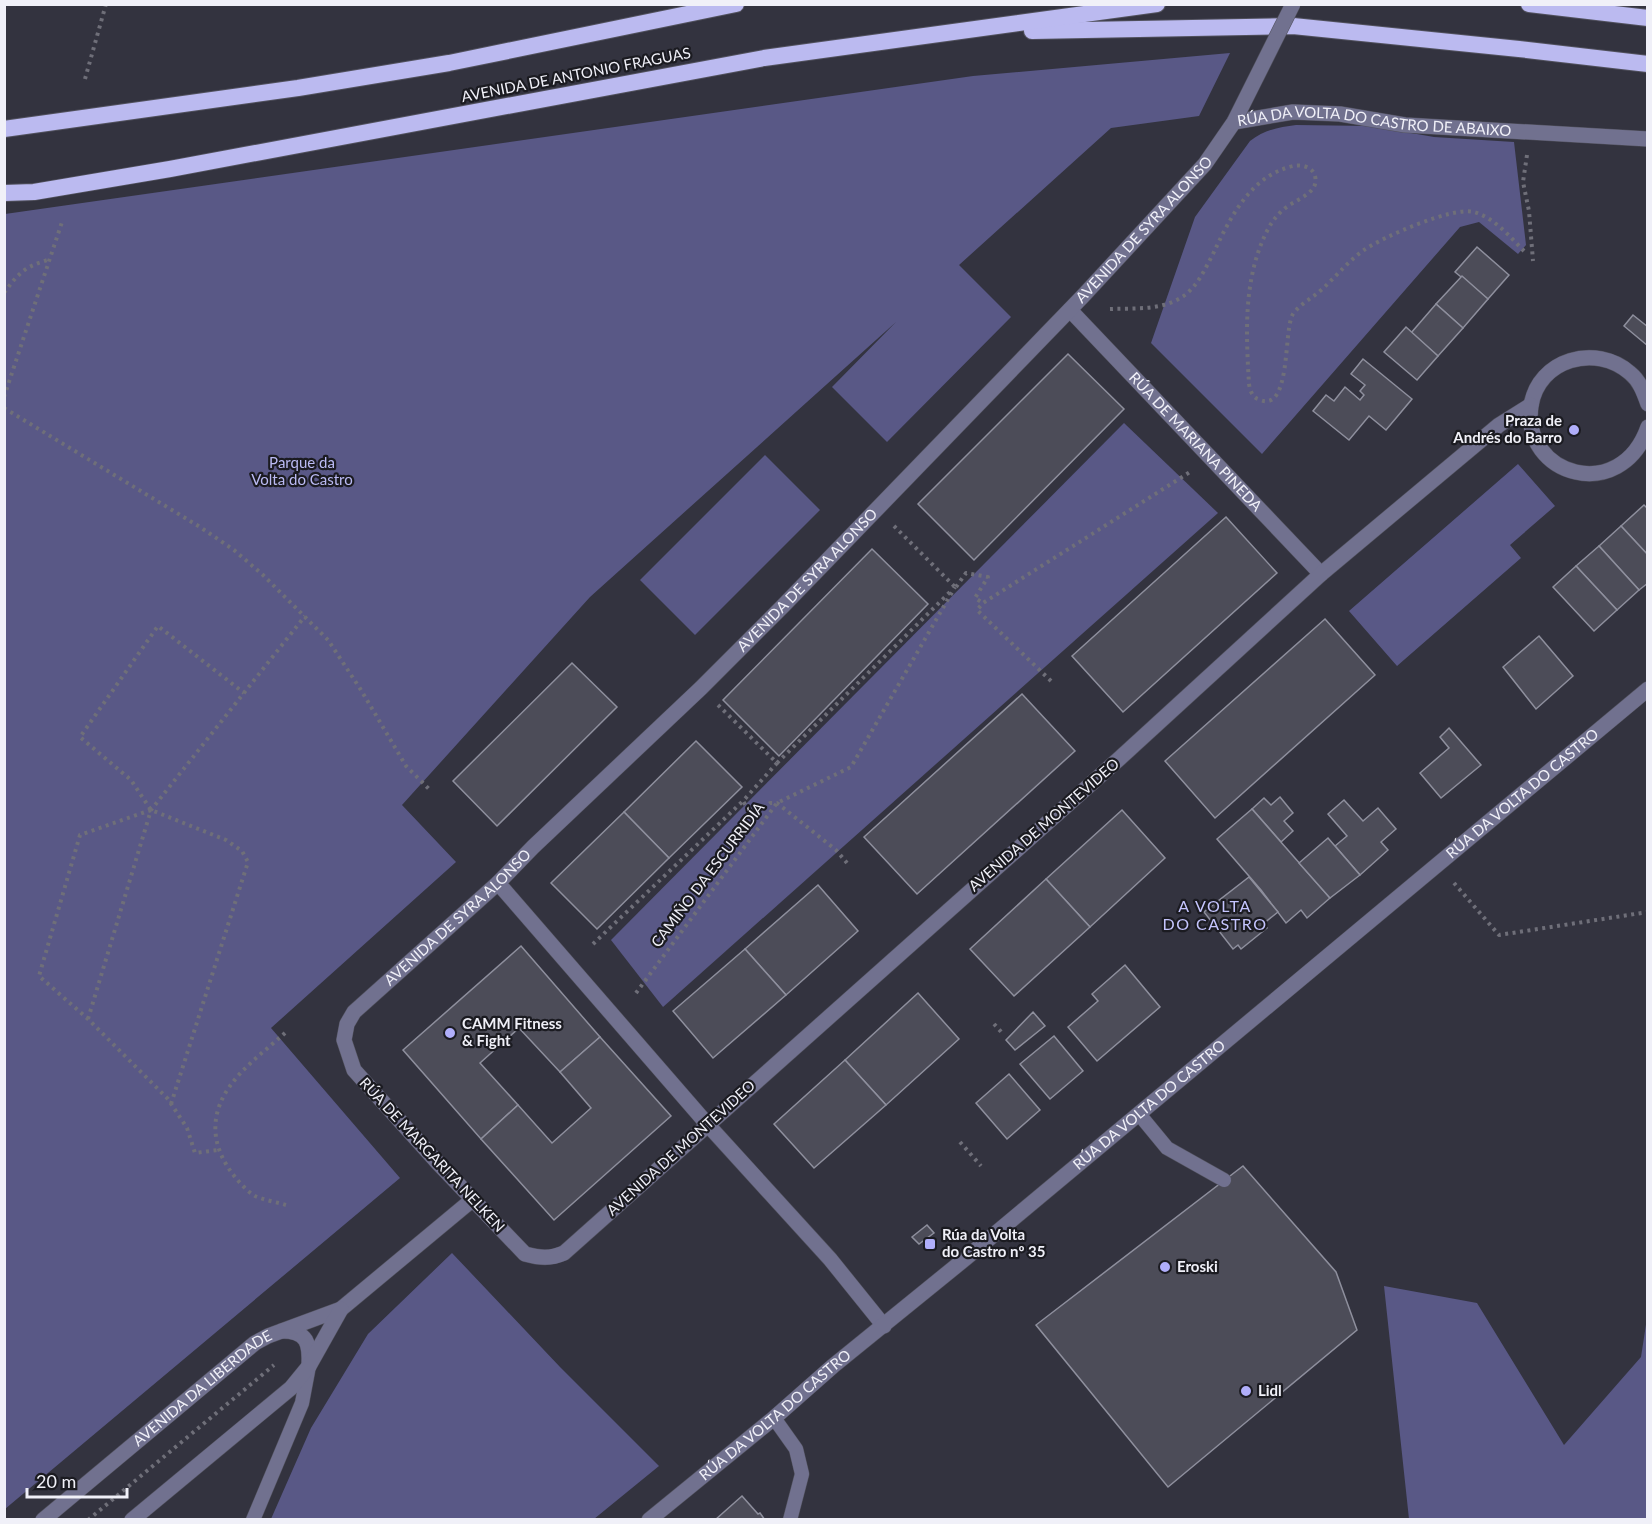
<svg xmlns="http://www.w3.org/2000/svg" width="1652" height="1524" viewBox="0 0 1652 1524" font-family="Lato,sans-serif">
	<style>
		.green { fill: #595886 }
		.building { fill: #4c4c58; stroke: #8e8f9d; stroke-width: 1.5 }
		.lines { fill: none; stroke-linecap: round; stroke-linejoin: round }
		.service-casing { stroke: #51515d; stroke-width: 15 }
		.minor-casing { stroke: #51515d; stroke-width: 16 }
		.tertiary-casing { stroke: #51515d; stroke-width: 16 }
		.trunk-casing { stroke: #51515d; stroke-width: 18 }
		.path { stroke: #6f6f79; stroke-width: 4; stroke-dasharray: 3 4.5; stroke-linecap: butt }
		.service { stroke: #71718f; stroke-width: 14 }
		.minor { stroke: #71718f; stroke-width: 15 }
		.tertiary { stroke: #71718f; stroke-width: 15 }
		.trunk { stroke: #bbbaf0; stroke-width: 16 }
		.minor-bridge-casing { stroke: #51515d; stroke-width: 16; stroke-linecap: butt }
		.minor-bridge { stroke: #71718f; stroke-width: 15 }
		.poi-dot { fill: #b0aefa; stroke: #1b1b21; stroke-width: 2 }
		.labels { text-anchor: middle; stroke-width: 4.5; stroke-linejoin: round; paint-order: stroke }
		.street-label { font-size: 15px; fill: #f0f0f8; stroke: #1b1b21 }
		.poi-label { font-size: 15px; font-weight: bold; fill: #f0f0f8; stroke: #1b1b21; text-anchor: start }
		.park-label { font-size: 15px; fill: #bbbbf4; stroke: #1b1b21 }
		.neighbourhood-label { font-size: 16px; letter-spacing: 1.5px; fill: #c5c5fe; stroke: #1b1b21 }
	</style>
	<rect width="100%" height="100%" fill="#33333f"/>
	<g class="green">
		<polygon points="1230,53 1199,116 1111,128 959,265 1011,317 887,442 832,387 896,322 590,597 402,805 456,862 271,1028 400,1178 5,1509 5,214 973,76"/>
		<path d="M1296,125l75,1 63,11 80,5 12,103 -8,9 -39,-32 -19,5 -198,227 -111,-111 44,-126 55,-76c14,-11 29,-14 46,-16z"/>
		<polygon points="1124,423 1218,513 663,1007 611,940"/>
		<polygon points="765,455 820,510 695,635 640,580"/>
		<polygon points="1518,464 1555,506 1510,545 1521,558 1397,666 1349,611"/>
		<polygon points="452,1253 560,1367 659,1466 594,1519 271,1519 311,1428 368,1334"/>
		<polygon points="1384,1286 1477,1303 1564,1445 1641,1357 1647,1318 1647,1519 1409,1519"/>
	</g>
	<g class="building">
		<polygon points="1477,247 1509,275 1488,299 1455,272"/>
		<polygon points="1462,276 1488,299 1463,328 1436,304"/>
		<polygon points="1436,304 1463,328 1438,356 1411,333"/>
		<polygon points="1633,315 1648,327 1648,346 1624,326"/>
		<polygon points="1406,327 1438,356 1417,380 1384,352"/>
		<polygon points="1068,354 1124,409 974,560 918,504"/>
		<polygon points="1363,359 1412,399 1386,430 1369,416 1349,440 1313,411 1326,395 1334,401 1345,387 1360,400 1364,395 1360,391 1365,385 1351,374"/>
		<polygon points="1644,505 1648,509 1648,555 1621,526"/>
		<polygon points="1226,517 1277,573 1123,712 1072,656"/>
		<polygon points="1621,526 1648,555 1648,583 1639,590 1599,546"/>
		<polygon points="1599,546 1639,590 1617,610 1576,566"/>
		<polygon points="872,549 928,604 779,756 723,700"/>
		<polygon points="1576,566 1617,610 1594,631 1553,587"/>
		<polygon points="1325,619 1375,675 1215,818 1165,761"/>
		<polygon points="1539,636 1573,676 1536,709 1503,667"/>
		<polygon points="572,663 617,707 497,826 453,781"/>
		<polygon points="1022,694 1075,751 917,894 864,837"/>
		<polygon points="1449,728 1481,765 1441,798 1420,773 1449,748 1440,737"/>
		<polygon points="696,741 742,787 669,858 624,812"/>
		<polygon points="1280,797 1293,813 1284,821 1293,831 1281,842 1252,809 1264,798 1271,805"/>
		<polygon points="1344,800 1363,821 1378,808 1396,829 1381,842 1388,850 1360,875 1335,846 1347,836 1328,814"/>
		<polygon points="1252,809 1330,898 1307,918 1301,910 1286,923 1261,890 1217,839"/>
		<polygon points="1122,810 1165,858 1090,927 1046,879"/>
		<polygon points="624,812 669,858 597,929 551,883"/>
		<polygon points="1328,838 1360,875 1330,898 1299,863"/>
		<polygon points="1249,877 1278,912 1263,924 1267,928 1241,949 1238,945 1233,949 1204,912"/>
		<polygon points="1046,879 1090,927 1014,996 970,949"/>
		<polygon points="818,885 858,931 786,995 745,949"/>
		<polygon points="521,946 600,1037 560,1072 519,1028 480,1063 518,1105 481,1139 403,1050"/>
		<polygon points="745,949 786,995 713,1058 673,1011"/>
		<polygon points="1125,965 1160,1007 1097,1061 1068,1027 1098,1001 1092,994"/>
		<polygon points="918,993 959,1039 886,1105 845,1060"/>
		<polygon points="1033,1012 1045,1026 1015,1050 1006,1040"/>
		<polygon points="1054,1036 1083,1071 1050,1099 1020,1064"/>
		<polygon points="600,1037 671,1116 554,1220 481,1139 518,1105 552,1143 591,1108 560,1072"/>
		<polygon points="845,1060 886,1105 814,1168 774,1124"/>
		<polygon points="1009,1074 1040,1110 1007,1139 976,1103"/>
		<polygon points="1243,1166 1336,1272 1357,1330 1168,1487 1036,1325"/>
		<polygon points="927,1225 934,1233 919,1244 912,1237"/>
		<polygon points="742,1496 758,1514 760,1513 765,1520 715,1520"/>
	</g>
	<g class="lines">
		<defs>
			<g id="service">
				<polyline points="1139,1114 1167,1148 1224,1180"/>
				<polyline points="774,1418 796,1449 802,1474 790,1520"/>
				<polyline points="253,1520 302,1403 309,1366"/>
			</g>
			<g id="minor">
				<path id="s1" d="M1070,310l251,264"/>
				<path d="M1648,404c-4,-11 -8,-23 -18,-31 -34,-30 -92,-14 -99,33 -10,70 90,99 117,21"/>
				<path id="s2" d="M1531,405l-32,20 -178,149 -201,184 -556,495c-14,6 -24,5 -39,1l-88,-92 -83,-92 -10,-30 3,-16 7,-12 144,-129 35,-36 168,-159 82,-82 300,-310 122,-132 29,-42 59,-10 47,2 65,11 243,14"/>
				<polyline points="498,883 708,1125 830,1259 884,1326"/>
				<path d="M282,1331c26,0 28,13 27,35"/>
				<path id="s3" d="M43,1520l212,-177 13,-7 73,-27 131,-109"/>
				<polyline points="132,1520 291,1388 309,1366 341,1309"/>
			</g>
			<g id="tertiary">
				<path id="s4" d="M649,1520l125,-102 59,-52 133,-108 682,-569"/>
			</g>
			<g id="trunk">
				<polyline points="1529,4 1648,18"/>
				<polyline points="1032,31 1293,26 1519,49 1648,64"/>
				<polyline points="4,129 298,88 449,63 736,4"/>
				<polyline points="4,193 34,192 170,169 764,58 1157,4"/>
			</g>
		</defs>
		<use href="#service" class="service-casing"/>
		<use href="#minor" class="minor-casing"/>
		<use href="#tertiary" class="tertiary-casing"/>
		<use href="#trunk" class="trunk-casing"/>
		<g class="path">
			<polyline points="85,79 106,4"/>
			<polyline points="1527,155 1523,182 1529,211 1533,261"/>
			<path d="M4,293c16,-22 22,-27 47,-34"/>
			<path d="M1110,309c25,-1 53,2 75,-14 13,-10 20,-26 28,-41 17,-36 37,-78 80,-88 8,-2 20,1 22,10 5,18 -22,24 -32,34 -7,6 -12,13 -16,21 -24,48 -21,102 -18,153 1,6 3,13 9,15 34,17 25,-70 35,-85 7,-10 18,-15 27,-23 15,-13 27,-29 44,-41 19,-13 89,-44 110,-38 21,6 36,25 50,39"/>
			<polyline points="4,397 62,222"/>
			<polyline points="4,408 200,527 234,550 263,575 328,640 361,690 406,766 429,789"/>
			<polyline points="894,526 955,587"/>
			<polyline points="956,587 966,573 988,577 975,598 983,603"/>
			<polyline points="1051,681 977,610 983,603 1190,472"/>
			<polyline points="718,705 777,763 743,801 752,816 770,803 777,803 836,850 847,863"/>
			<polyline points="777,763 950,592"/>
			<polyline points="151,810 80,835 39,976 88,1019 168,1099 187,1128 195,1153 218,1150"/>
			<polyline points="1454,883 1499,935 1648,912"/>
			<polyline points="593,944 743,801"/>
			<polyline points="636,993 777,803 851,767 955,587"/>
			<polyline points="88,1019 151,810 305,616"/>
			<polyline points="994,1024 1004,1035"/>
			<path d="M285,1033c-20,18 -45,36 -59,59 -18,30 -12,59 9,85 5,6 13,15 20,19 9,4 21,6 31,9"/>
			<polyline points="171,1104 248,862 242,851 226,840 151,810 131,780 80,737 158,626 244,693"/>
			<polyline points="960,1142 981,1166"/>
			<polyline points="88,1520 274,1365"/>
		</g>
		<use href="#service" class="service"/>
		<use href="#minor" class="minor"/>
		<use href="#tertiary" class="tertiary"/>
		<use href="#trunk" class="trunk"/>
		<defs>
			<polyline id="minor-bridge" points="1234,122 1293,4"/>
		</defs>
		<use href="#minor-bridge" class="minor-bridge-casing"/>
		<use href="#minor-bridge" class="minor-bridge"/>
	</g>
	<g class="poi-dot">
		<circle cx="1574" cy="430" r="6"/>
		<circle cx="450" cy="1033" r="6"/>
		<rect x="924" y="1238" width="12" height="12" rx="3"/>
		<circle cx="1165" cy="1267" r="6"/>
		<circle cx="1246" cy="1391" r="6"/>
	</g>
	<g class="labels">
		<g class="street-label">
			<text transform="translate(576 75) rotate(-11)" y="5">AVENIDA DE ANTONIO FRAGUAS</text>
			<text dy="5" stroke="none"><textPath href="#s2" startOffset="3034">RÚA DA VOLTA DO CASTRO DE ABAIXO</textPath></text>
			<text dy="5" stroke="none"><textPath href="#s2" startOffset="2752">AVENIDA DE SYRA ALONSO</textPath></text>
			<text dy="5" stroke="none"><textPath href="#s1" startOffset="182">RÚA DE MARIANA PINEDA</textPath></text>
			<text dy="5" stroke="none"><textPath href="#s2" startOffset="2266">AVENIDA DE SYRA ALONSO</textPath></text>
			<text dy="5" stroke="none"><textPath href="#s4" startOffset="1136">RÚA DA VOLTA DO CASTRO</textPath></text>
			<text transform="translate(1044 825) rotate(-41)" y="5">AVENIDA DE MONTEVIDEO</text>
			<text transform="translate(708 875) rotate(-53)" y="5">CAMIÑO DA ESCURRIDÍA</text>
			<text dy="5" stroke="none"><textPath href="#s2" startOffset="1780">AVENIDA DE SYRA ALONSO</textPath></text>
			<text dy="5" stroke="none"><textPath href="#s4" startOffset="650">RÚA DA VOLTA DO CASTRO</textPath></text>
			<text transform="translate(681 1148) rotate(-42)" y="5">AVENIDA DE MONTEVIDEO</text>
			<text transform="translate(432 1155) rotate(47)" y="5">RÚA DE MARGARITA NELKEN</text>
			<text dy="5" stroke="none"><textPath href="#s3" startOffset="207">AVENIDA DA LIBERDADE</textPath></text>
			<text dy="5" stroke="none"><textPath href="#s4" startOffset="164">RÚA DA VOLTA DO CASTRO</textPath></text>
		</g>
		<g class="poi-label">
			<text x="1562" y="426" text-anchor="end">Praza de<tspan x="1562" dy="17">Andrés do Barro</tspan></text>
			<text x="462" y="1029">CAMM Fitness<tspan x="462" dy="17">&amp; Fight</tspan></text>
			<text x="942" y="1240">Rúa da Volta<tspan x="942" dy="17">do Castro nº 35</tspan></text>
			<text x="1177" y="1272">Eroski</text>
			<text x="1258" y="1396">Lidl</text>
		</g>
		<g class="park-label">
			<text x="302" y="468">Parque da<tspan x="302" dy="17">Volta do Castro</tspan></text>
		</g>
		<g class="neighbourhood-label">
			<text x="1215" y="912">A VOLTA<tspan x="1215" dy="18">DO CASTRO</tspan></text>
		</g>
	</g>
	<rect width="1652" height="1524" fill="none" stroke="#f0f0f8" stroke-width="12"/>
	<path d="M27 1488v9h100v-9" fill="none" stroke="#f0f0f8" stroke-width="3"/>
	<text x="36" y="1488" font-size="18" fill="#f0f0f8" stroke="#1b1b21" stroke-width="4.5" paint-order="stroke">20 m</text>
</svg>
